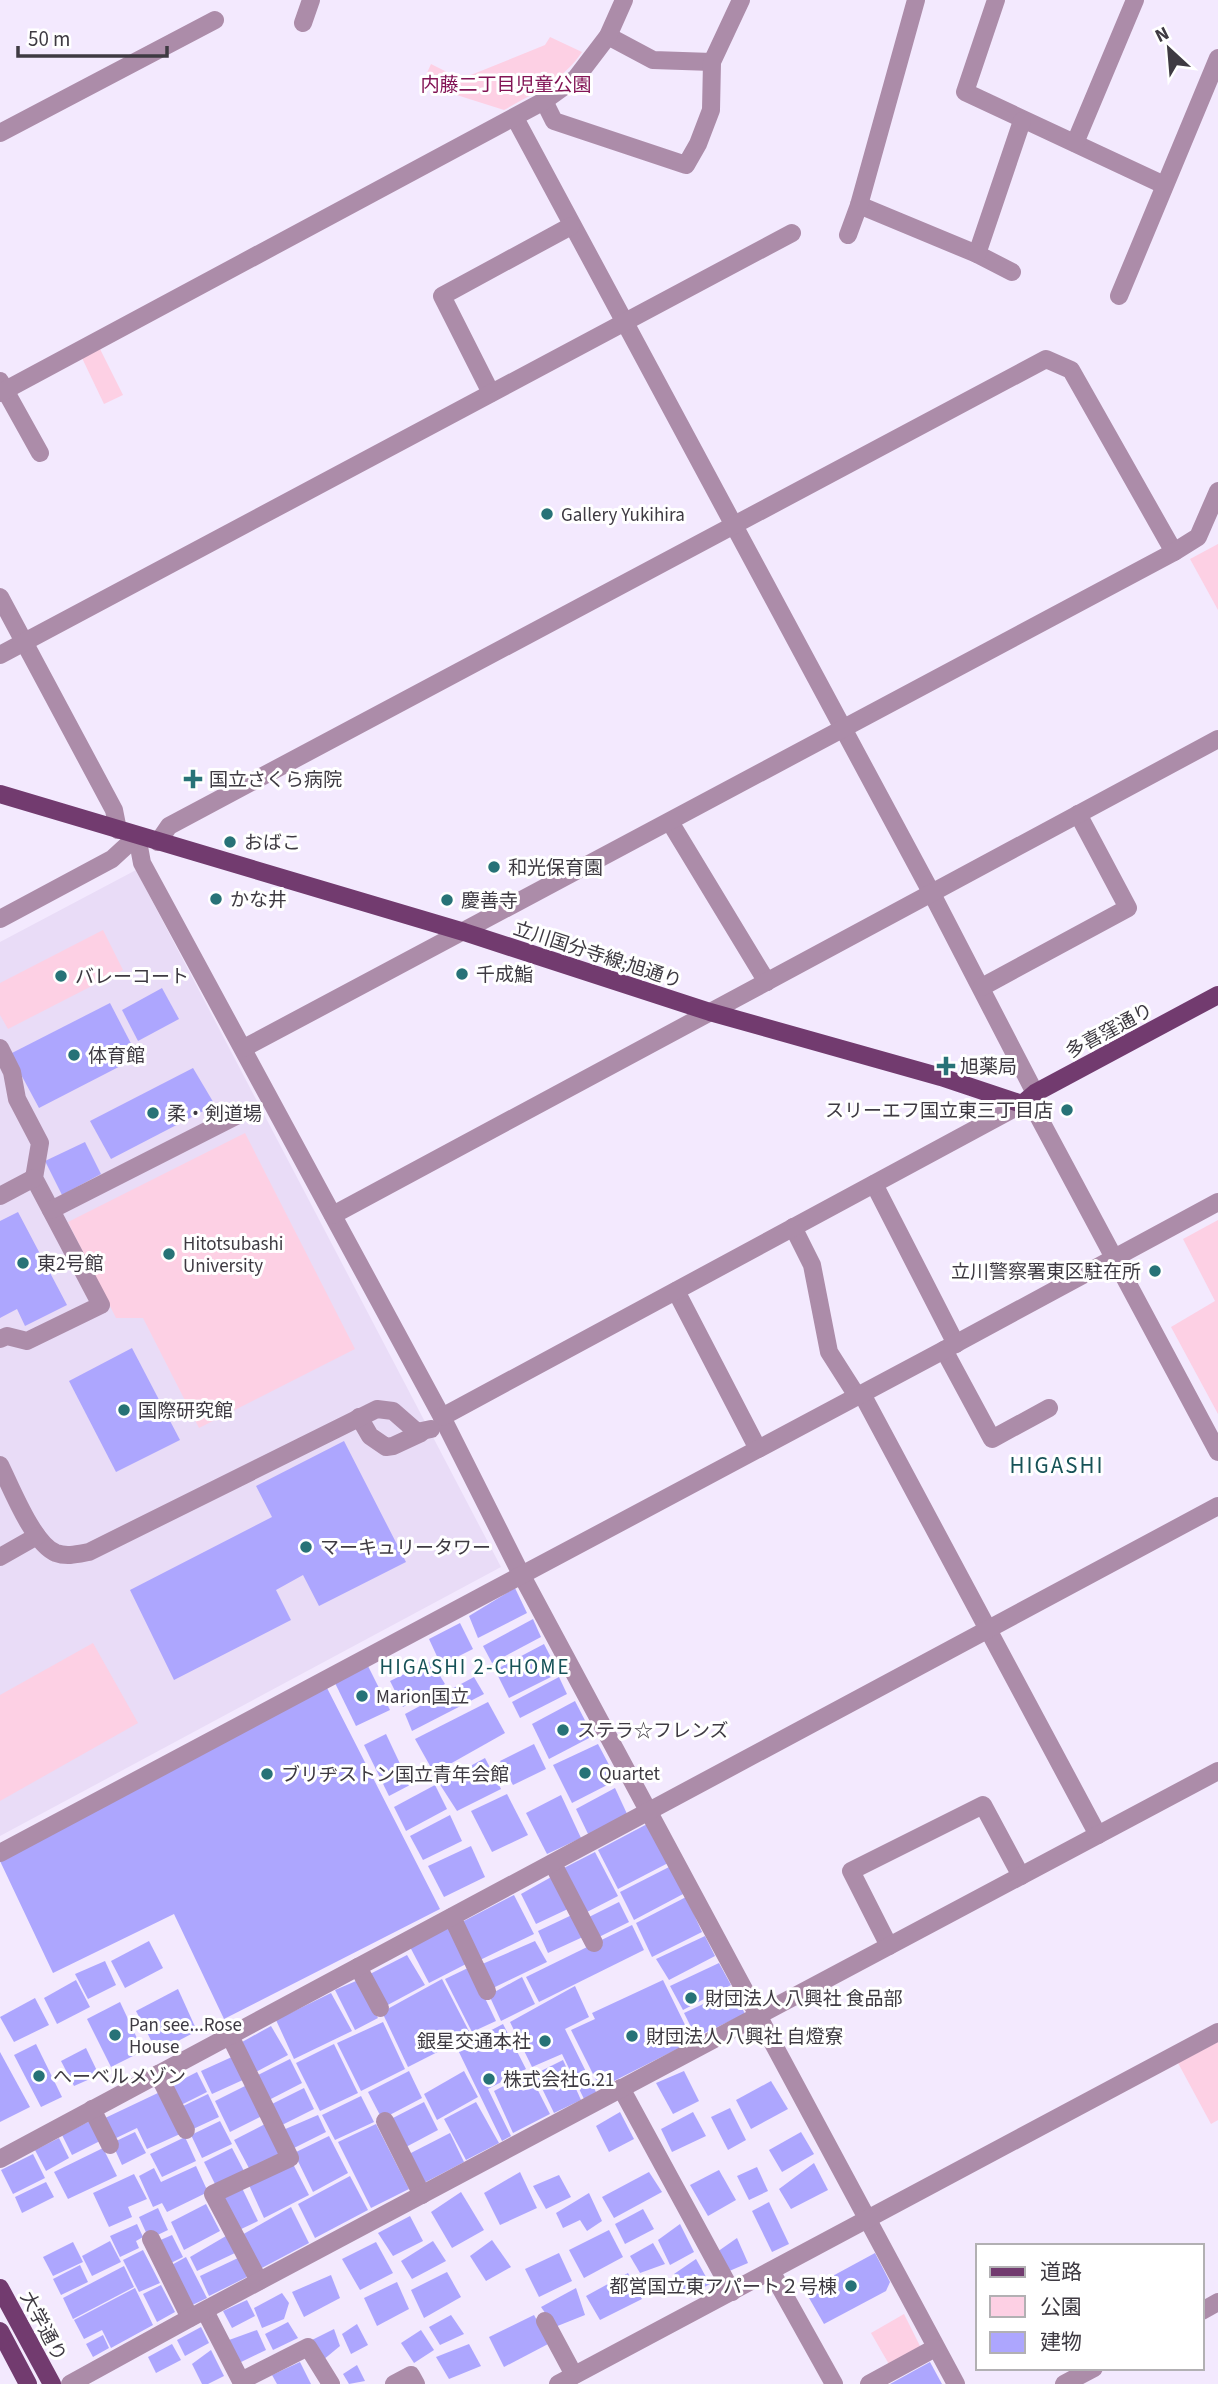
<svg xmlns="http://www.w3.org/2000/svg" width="1218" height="2384" viewBox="0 0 1218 2384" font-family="'Source Sans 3','Noto Sans JP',sans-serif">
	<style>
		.built { fill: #e9dcf7 }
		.green { fill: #fdd0e4 }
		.building { fill: #ada6fe }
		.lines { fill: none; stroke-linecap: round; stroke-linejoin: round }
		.minor { stroke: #ac8ca9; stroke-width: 18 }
		.major { stroke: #723b6f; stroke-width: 18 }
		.poi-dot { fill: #277277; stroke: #fff; stroke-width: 2.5 }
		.labels { text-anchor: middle; stroke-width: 6; stroke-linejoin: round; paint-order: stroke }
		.park-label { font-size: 19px; fill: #821455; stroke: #fff }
		.poi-label { font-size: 19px; fill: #3e3a42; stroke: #fff; text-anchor: start }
		.street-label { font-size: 19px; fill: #3e3a42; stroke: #fff }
		.neighbourhood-label { font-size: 21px; letter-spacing: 2px; fill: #165257; stroke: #fff }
		.quarter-label { font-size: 23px; letter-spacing: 2px; fill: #165257; stroke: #fff }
	</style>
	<rect width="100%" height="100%" fill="#f3e9fe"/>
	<polygon class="built" points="136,870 501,1567 0,1836 0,942"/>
	<g class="green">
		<path d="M550,37l32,15c-18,28 -50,42 -78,58l-82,-26 9,-20 30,15 84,-34z"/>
		<polygon points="100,349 123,395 104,404 82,358"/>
		<polygon points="1218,544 1218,610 1190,559"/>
		<polygon points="103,930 123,970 8,1029 0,1015 0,983"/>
		<polygon points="245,1133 355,1349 199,1428 143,1318 116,1318 68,1222"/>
		<polygon points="1218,1220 1218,1414 1171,1327 1215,1301 1183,1239"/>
		<polygon points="93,1643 138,1723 0,1801 0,1695"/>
		<polygon points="1218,2042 1218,2120 1211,2124 1178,2063"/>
		<polygon points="904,2314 921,2348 890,2366 871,2333"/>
	</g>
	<g class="building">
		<polygon points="162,988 179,1019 138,1041 122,1010"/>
		<polygon points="110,1003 138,1057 39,1108 10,1054"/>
		<polygon points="193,1068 215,1105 111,1159 90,1121"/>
		<polygon points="85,1142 101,1174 62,1195 45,1161"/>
		<polygon points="18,1212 67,1305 25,1326 17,1309 0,1318 0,1221"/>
		<polygon points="132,1348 180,1440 116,1472 69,1381"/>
		<polygon points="344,1441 406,1562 319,1606 303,1575 276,1590 291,1620 174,1680 130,1590 272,1517 256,1486"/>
		<polygon points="515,1588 527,1613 478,1638 469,1616"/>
		<polygon points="533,1619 541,1637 492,1663 483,1646"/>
		<polygon points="460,1623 473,1649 441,1665 429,1639"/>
		<polygon points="544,1644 559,1673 509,1698 495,1670"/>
		<polygon points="431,1661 445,1684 403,1707 390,1681"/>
		<polygon points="368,1666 390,1710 356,1726 335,1683"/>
		<polygon points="474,1677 484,1694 412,1731 405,1714"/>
		<polygon points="559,1677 567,1694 520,1718 512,1702"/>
		<polygon points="326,1686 440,1909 224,2019 174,1914 53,1973 0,1861"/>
		<polygon points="575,1701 593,1736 549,1759 532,1724"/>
		<polygon points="488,1702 505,1733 434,1773 415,1739"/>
		<polygon points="386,1734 410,1785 389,1796 364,1745"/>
		<polygon points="534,1744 546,1769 513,1785 500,1761"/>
		<polygon points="598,1744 617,1780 572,1803 553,1765"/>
		<polygon points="485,1758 501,1789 457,1811 439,1783"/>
		<polygon points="435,1785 447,1809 406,1831 394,1807"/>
		<polygon points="615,1788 628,1816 589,1836 576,1809"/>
		<polygon points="507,1794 528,1835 492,1852 471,1811"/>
		<polygon points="561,1795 581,1838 547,1854 526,1813"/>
		<polygon points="450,1815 462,1841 423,1860 410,1836"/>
		<polygon points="649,1823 670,1862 618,1889 598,1850"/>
		<polygon points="471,1846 485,1877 444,1897 428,1866"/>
		<polygon points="595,1852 618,1896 585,1913 562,1869"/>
		<polygon points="671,1866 685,1893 634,1920 620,1892"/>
		<polygon points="553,1876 570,1908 536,1924 521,1894"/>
		<polygon points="514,1895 534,1934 478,1961 460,1923"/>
		<polygon points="686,1897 702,1932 652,1957 636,1923"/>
		<polygon points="619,1902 629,1922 597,1938 587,1918"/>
		<polygon points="574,1914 585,1936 548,1953 538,1931"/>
		<polygon points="632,1925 644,1950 539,2002 526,1977"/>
		<polygon points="450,1926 468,1963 429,1983 409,1945"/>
		<polygon points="705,1936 715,1956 669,1980 656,1959"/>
		<polygon points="149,1941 163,1968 125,1988 111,1961"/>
		<polygon points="535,1941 547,1962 493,1988 480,1965"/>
		<polygon points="407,1955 425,1985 384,2007 370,1974"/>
		<polygon points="105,1961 116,1985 88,1999 75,1974"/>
		<polygon points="719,1963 731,1985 683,2010 670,1986"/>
		<polygon points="470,1967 496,2021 472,2032 445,1979"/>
		<polygon points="522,1977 535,2004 501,2021 489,1995"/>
		<polygon points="442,1979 471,2035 408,2067 382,2012"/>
		<polygon points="76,1980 90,2007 57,2024 44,1998"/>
		<polygon points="663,1980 693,2041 600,2088 571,2030 595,2019 592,2013"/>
		<polygon points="356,1981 378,2018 355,2030 335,1990"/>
		<polygon points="575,1986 589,2017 565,2029 596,2092 584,2099 562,2054 532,2067 510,2022"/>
		<polygon points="178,1989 197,2031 157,2052 136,2011"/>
		<polygon points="733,1990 745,2014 696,2037 684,2013"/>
		<polygon points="331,1993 352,2031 294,2059 276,2020"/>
		<polygon points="35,1998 49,2025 14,2042 0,2017"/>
		<polygon points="120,2002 143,2051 111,2067 87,2019"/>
		<polygon points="383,2022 405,2069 361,2091 337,2043"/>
		<polygon points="503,2024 526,2069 488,2089 511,2136 502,2141 457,2048"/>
		<polygon points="271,2026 288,2055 254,2073 242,2042"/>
		<polygon points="36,2044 62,2097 41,2107 14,2055"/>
		<polygon points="334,2044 358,2093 320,2111 296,2063"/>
		<polygon points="86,2048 99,2075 74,2086 61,2061"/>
		<polygon points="0,2052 30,2107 0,2122"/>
		<polygon points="234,2056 245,2079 212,2094 201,2071"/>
		<polygon points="290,2059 302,2083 267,2101 254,2077"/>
		<polygon points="563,2060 581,2100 554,2113 535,2074"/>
		<polygon points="409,2071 422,2098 382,2119 368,2092"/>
		<polygon points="464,2071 478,2097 437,2120 424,2094"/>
		<polygon points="684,2071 699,2101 673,2114 656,2083"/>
		<polygon points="197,2072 207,2092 179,2106 170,2086"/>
		<polygon points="529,2073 550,2114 513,2133 494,2091"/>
		<polygon points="771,2081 788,2109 751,2129 736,2100"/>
		<polygon points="247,2085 262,2116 230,2132 215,2101"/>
		<polygon points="304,2088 314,2109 280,2126 270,2105"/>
		<polygon points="160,2092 180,2134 147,2149 137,2128 112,2140 103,2119"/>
		<polygon points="208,2094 219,2117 191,2130 181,2107"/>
		<polygon points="361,2096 374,2122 335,2140 322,2115"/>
		<polygon points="424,2102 438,2130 406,2147 391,2119"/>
		<polygon points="476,2102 499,2143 466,2160 444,2119"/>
		<polygon points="730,2108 746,2140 728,2150 711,2117"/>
		<polygon points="620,2112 634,2139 609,2152 596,2126"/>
		<polygon points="693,2112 706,2136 672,2152 661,2129"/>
		<polygon points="318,2115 326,2132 292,2149 283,2130"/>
		<polygon points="90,2121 100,2141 72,2155 62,2135"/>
		<polygon points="220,2121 232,2144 202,2158 191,2135"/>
		<polygon points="267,2123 282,2154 250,2170 234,2140"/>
		<polygon points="376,2124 409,2189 371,2208 338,2142"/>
		<polygon points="135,2132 146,2153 122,2165 112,2143"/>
		<polygon points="801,2132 814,2154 782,2172 769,2150"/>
		<polygon points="450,2133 464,2162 422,2184 407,2155"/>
		<polygon points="329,2136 348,2173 313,2192 294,2153"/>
		<polygon points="185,2137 196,2161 162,2177 150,2154"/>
		<polygon points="59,2138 69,2158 46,2171 35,2150"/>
		<polygon points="103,2148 117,2176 68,2199 54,2172"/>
		<polygon points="232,2148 245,2173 216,2186 204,2162"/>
		<polygon points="33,2154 45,2178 13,2194 1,2170"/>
		<polygon points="814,2163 828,2190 791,2209 779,2189"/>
		<polygon points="293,2164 309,2195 264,2218 249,2185"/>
		<polygon points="196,2166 208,2192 167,2212 162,2203 153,2207 139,2176 154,2168 161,2182"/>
		<polygon points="757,2167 768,2191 749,2200 737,2176"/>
		<polygon points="719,2170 736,2200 708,2216 690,2185"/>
		<polygon points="520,2172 537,2208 500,2225 484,2193"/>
		<polygon points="649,2172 662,2192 614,2218 602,2197"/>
		<polygon points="134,2174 147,2199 128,2207 132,2217 109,2227 93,2193"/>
		<polygon points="559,2175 571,2197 546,2209 533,2186"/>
		<polygon points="350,2176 368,2210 315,2238 298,2204"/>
		<polygon points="46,2182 54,2197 22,2213 15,2197"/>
		<polygon points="242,2188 258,2221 237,2231 221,2198"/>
		<polygon points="461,2192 484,2230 452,2248 431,2212"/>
		<polygon points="589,2193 602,2221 587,2231 580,2220 563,2228 556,2213"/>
		<polygon points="769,2202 789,2244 772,2252 752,2211"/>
		<polygon points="206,2204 220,2231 184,2250 171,2222"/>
		<polygon points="291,2207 309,2243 258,2270 240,2236"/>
		<polygon points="158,2208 168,2230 149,2239 139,2217"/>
		<polygon points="643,2209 654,2229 625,2244 615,2224"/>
		<polygon points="410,2216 423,2241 393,2256 378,2233"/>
		<polygon points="137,2224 143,2237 136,2241 139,2248 120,2257 110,2236"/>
		<polygon points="680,2224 694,2252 670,2265 658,2240"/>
		<polygon points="609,2230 623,2257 584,2278 569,2250"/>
		<polygon points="172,2235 183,2257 167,2265 156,2242"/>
		<polygon points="226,2236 235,2253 197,2271 190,2257"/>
		<polygon points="737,2238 748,2263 727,2272 717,2252"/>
		<polygon points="492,2240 511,2267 486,2281 470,2256"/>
		<polygon points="110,2241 121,2262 92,2276 82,2256"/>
		<polygon points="433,2241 446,2261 412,2279 401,2261"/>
		<polygon points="73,2242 83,2262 53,2276 43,2257"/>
		<polygon points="376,2242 393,2273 360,2290 342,2259"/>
		<polygon points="653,2243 665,2264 640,2273 630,2256"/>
		<polygon points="143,2250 160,2283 139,2292 123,2260"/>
		<polygon points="559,2253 572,2281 539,2297 525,2269"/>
		<polygon points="875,2253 890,2282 886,2291 824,2324 805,2291"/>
		<polygon points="186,2257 207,2298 188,2307 168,2267"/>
		<polygon points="238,2258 247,2277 209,2296 200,2276"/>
		<polygon points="696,2259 710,2284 686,2297 674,2274"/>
		<polygon points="80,2265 88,2282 61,2295 53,2279"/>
		<polygon points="124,2266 134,2287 73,2319 63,2298"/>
		<polygon points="447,2272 461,2297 424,2318 411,2290"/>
		<polygon points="628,2273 642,2299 600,2320 586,2296"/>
		<polygon points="331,2275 340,2298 304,2317 292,2292"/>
		<polygon points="397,2282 409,2309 377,2326 364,2298"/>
		<polygon points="161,2285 175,2312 157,2322 143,2294"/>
		<polygon points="135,2288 153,2325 111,2348 102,2330 84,2339 74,2320"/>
		<polygon points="576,2288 585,2315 555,2327 541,2307"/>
		<polygon points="282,2293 289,2303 284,2319 262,2328 254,2308"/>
		<polygon points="247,2300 255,2316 232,2328 223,2311"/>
		<polygon points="451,2315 464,2334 440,2345 429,2327"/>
		<polygon points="534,2315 550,2343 504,2367 489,2337"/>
		<polygon points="288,2322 298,2338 273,2350 265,2334"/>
		<polygon points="357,2324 368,2345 351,2354 342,2334"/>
		<polygon points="201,2327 209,2343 185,2356 177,2340"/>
		<polygon points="334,2329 340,2346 323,2360 312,2340"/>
		<polygon points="257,2330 266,2350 239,2363 229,2340"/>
		<polygon points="421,2330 434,2350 414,2363 401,2343"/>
		<polygon points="103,2335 109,2348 93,2357 86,2344"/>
		<polygon points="172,2344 181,2360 156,2373 148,2357"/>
		<polygon points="469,2344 481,2366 449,2379 436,2357"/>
		<polygon points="211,2350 224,2376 208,2384 202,2384 192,2364"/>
		<polygon points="300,2362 311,2384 277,2384 272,2375"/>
		<polygon points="930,2362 942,2384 890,2384"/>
		<polygon points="357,2365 365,2381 349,2384 343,2374"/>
	</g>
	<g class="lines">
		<g class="minor">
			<polyline points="996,0 965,92 1164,185"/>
			<polyline points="303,23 311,0"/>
			<polyline points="608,36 653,60 712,62"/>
			<polyline points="544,101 554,121 686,165 698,144 711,110 712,62 741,0"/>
			<polyline points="515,118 931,892 1035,1093"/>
			<polyline points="0,133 215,20"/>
			<polyline points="1075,143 1135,0"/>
			<polyline points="859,205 977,254 1012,272"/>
			<polyline points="848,235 859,205 916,0"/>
			<polyline points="977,254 1022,121"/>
			<polyline points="1119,296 1218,58"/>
			<polyline points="0,381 40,453"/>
			<polyline points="0,393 544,101 576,78 608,36 624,0"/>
			<polyline points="491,393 442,296 571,226"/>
			<polyline points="0,597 114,810 118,830"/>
			<polyline points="0,655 792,233"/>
			<polyline points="670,822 767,982"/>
			<polyline points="137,836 142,863 442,1417 521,1574 956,2384"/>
			<polyline points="158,842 169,826 1046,359 1071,370 1174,552"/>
			<polyline points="0,919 112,859 137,836"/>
			<polyline points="982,987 1128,908 1078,814"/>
			<polyline points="0,1048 12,1072 17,1099 40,1143 34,1178 101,1305 27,1341 7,1336 0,1339"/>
			<polyline points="244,1048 1174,552 1198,537 1218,491"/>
			<polyline points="874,1184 956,1344"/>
			<polyline points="0,1196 34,1178"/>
			<polyline points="51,1210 238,1115"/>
			<polyline points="333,1215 1218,739"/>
			<polyline points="793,1227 812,1265 829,1352 857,1396"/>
			<polyline points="676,1291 758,1449"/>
			<polyline points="944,1350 992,1439 1049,1408"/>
			<polyline points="862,1394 1098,1835"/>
			<polyline points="359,1417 370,1436 386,1447 393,1446 421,1433"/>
			<polyline points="442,1417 1022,1104 1036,1112 1218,1452"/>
			<path d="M0,1465c11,22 33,79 56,88 11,4 22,1 33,-1l288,-143 16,2 24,21 14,-3"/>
			<polyline points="0,1557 37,1536"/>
			<polyline points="0,1853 944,1350 1218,1202"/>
			<polyline points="553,1864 594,1943"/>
			<polyline points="452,1917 487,1991"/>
			<polyline points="889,1946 851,1871 983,1805 1021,1876"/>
			<polyline points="358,1967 380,2008"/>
			<polyline points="230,2036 290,2158 213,2194 259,2281"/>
			<polyline points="158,2074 186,2130"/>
			<polyline points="621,2088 732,2292"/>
			<polyline points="92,2109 110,2145"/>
			<polyline points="385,2121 422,2195"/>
			<polyline points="0,2159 1218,1506"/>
			<polyline points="151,2239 190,2318"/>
			<polyline points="771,2271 834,2384"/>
			<polyline points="205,2311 241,2381 308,2347 331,2384"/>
			<polyline points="1202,2311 1218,2302"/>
			<polyline points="545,2321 574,2375"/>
			<polyline points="70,2384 190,2318 1218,1771"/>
			<polyline points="394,2384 411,2375 416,2384"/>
			<polyline points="558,2384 1218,2032"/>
			<polyline points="869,2384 935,2348"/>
			<polyline points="1064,2384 1094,2368"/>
		</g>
		<g class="major">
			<polyline points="0,794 464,932 710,1012 941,1077 1022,1104 1035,1093 1218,995"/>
			<polyline points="0,2288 52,2384"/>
			<polyline points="0,2331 28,2384"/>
		</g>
	</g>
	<g class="poi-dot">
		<circle cx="547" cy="514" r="7"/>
		<path d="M189.5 768.5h7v7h7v7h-7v7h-7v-7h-7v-7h7z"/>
		<circle cx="230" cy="842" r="7"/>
		<circle cx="494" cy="867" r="7"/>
		<circle cx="216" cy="899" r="7"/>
		<circle cx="447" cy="900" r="7"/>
		<circle cx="462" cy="974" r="7"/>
		<circle cx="61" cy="976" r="7"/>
		<circle cx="74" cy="1055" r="7"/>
		<path d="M942.5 1055.5h7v7h7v7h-7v7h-7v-7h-7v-7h7z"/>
		<circle cx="1067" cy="1110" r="7"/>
		<circle cx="153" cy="1113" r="7"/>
		<circle cx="169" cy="1254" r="7"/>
		<circle cx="23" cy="1263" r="7"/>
		<circle cx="1155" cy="1271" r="7"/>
		<circle cx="124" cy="1410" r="7"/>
		<circle cx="306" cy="1547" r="7"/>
		<circle cx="362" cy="1696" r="7"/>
		<circle cx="563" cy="1730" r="7"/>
		<circle cx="585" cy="1773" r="7"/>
		<circle cx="267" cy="1774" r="7"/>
		<circle cx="691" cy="1998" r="7"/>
		<circle cx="115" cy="2035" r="7"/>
		<circle cx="632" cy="2036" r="7"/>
		<circle cx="545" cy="2041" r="7"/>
		<circle cx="39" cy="2076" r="7"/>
		<circle cx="489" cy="2079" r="7"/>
		<circle cx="851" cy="2286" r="7"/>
	</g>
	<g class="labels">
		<g class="park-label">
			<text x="506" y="91">内藤二丁目児童公園</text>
		</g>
		<g class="poi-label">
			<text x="561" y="521">Gallery Yukihira</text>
			<text x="209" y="786">国立さくら病院</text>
			<text x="244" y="849">おばこ</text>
			<text x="508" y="874">和光保育園</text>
			<text x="230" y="906">かな井</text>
			<text x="461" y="907">慶善寺</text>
			<text x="476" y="981">千成鮨</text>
			<text x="75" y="983">バレーコート</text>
			<text x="88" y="1062">体育館</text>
			<text x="960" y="1073">旭薬局</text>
			<text x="1053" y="1117" text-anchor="end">スリーエフ国立東三丁目店</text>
			<text x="167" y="1120">柔・剣道場</text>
			<text x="183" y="1250">Hitotsubashi<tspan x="183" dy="22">University</tspan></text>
			<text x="37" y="1270">東2号館</text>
			<text x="1141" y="1278" text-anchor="end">立川警察署東区駐在所</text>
			<text x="138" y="1417">国際研究館</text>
			<text x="320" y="1554">マーキュリータワー</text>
			<text x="376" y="1703">Marion国立</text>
			<text x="577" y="1737">ステラ☆フレンズ</text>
			<text x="599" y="1780">Quartet</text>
			<text x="281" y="1781">ブリヂストン国立青年会館</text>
			<text x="705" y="2005">財団法人 八興社 食品部</text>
			<text x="129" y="2031">Pan see...Rose<tspan x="129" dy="22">House</tspan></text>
			<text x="646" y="2043">財団法人 八興社 自燈寮</text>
			<text x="531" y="2048" text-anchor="end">銀星交通本社</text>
			<text x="53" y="2083">へーベルメゾン</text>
			<text x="503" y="2086">株式会社G.21</text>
			<text x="837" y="2293" text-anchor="end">都営国立東アパート２号棟</text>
		</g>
		<g class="street-label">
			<text transform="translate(598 954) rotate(18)" y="7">立川国分寺線;旭通り</text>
			<text transform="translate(1109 1030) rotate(-28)" y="7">多喜窪通り</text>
			<text transform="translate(44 2326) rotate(62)" y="7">大学通り</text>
		</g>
		<g class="neighbourhood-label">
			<text x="475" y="1674">HIGASHI 2-CHOME</text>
		</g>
		<g class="quarter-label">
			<text x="1057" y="1473">HIGASHI</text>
		</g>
	</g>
	<rect x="976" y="2244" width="228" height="126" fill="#ffffff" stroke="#b2b0b3" stroke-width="2"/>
	<rect x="990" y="2267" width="35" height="10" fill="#723b6f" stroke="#b2b0b3" stroke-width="2"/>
	<text x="1040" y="2279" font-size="21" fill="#3e3a42">道路</text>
	<rect x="990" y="2296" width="35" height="21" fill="#fdd0e4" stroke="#b2b0b3" stroke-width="2"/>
	<text x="1040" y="2314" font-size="21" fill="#3e3a42">公園</text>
	<rect x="990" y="2332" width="35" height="21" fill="#ada6fe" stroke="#b2b0b3" stroke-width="2"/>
	<text x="1040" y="2349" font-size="21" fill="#3e3a42">建物</text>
	<g transform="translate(1169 49) rotate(334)" stroke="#ffffff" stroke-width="5" paint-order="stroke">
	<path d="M0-5L12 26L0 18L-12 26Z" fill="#3e3a42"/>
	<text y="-10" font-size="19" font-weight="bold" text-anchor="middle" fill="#3e3a42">N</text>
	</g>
	<path d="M18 46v10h149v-10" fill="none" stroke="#3e3a42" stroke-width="3.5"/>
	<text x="28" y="46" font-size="21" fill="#3e3a42" stroke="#ffffff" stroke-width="5" paint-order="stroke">50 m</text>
</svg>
